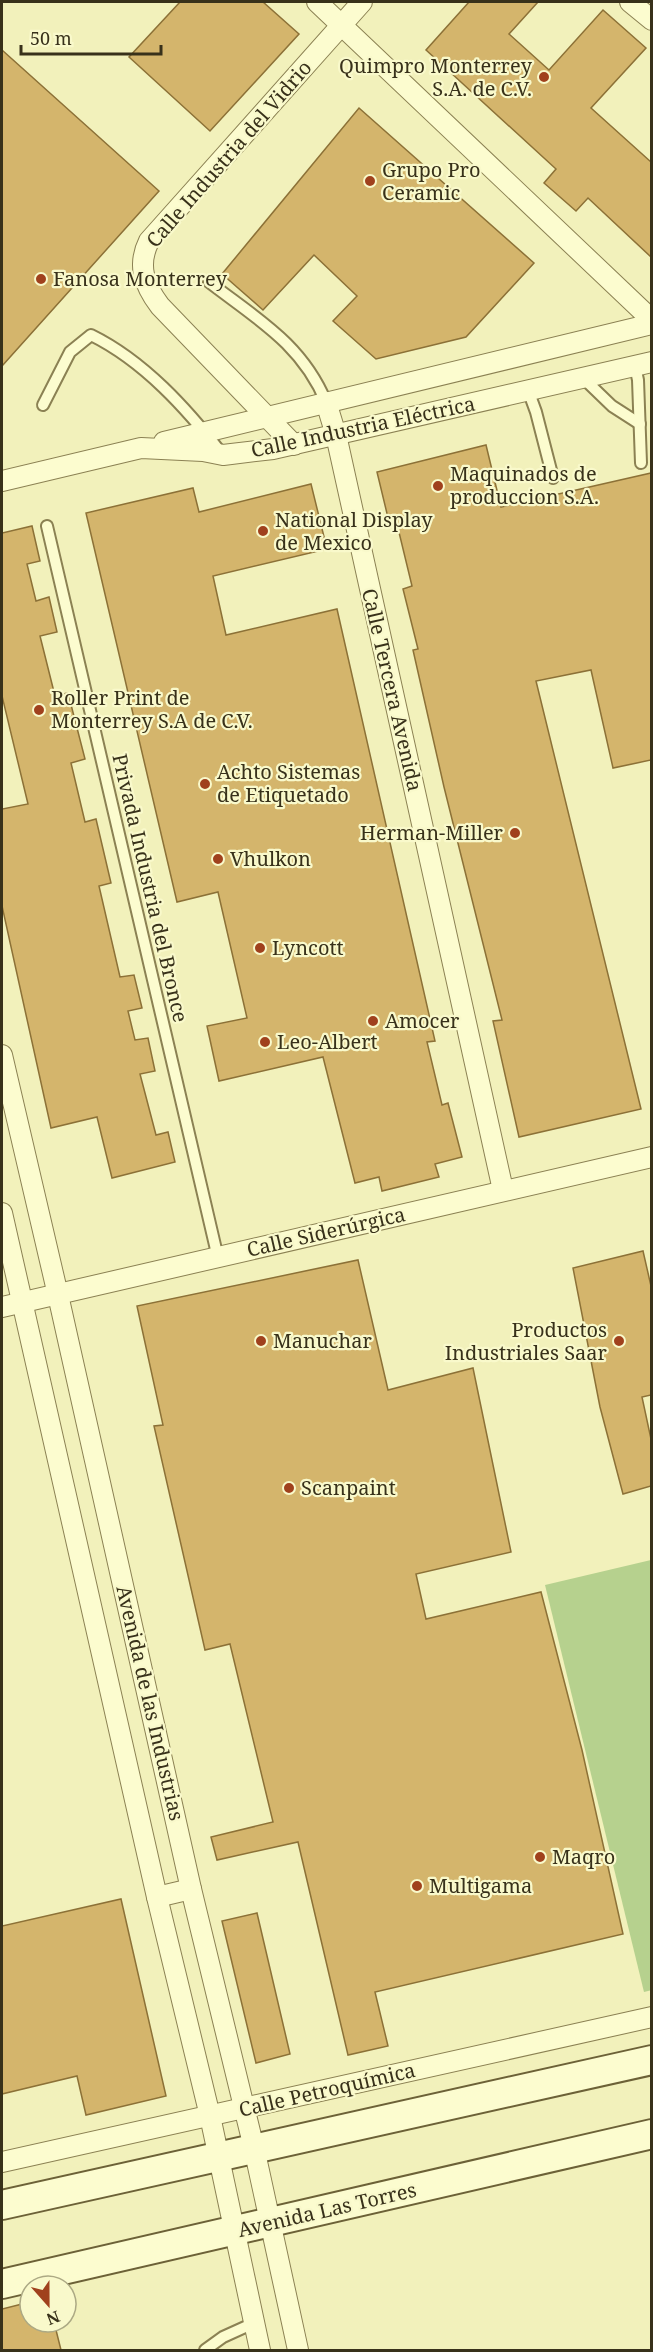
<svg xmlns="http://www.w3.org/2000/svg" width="653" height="2352" viewBox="0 0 653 2352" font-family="'Noto Serif',serif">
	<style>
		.green { fill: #b6d18e }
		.building { fill: #d4b56c; stroke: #8c7137; stroke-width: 1.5 }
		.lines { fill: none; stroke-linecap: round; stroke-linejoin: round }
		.service-casing { stroke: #8b8153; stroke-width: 14 }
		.minor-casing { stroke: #8b8153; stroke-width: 22 }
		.secondary-casing { stroke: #6c6137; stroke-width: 32 }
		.service { stroke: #fcfccf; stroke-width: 10 }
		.minor { stroke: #fcfccf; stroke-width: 20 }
		.secondary { stroke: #fcfccf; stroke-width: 28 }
		.poi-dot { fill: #a0411d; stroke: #f9f9cb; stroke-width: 2 }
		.labels { text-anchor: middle; stroke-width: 4.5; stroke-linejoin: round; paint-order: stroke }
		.poi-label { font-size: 20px; fill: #38311a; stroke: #f9f9cb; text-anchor: start }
		.street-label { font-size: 20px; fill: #38311a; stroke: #f9f9cb }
	</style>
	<rect width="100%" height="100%" fill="#f2f1bb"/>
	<polygon class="green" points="651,1560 652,1990 644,1992 545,1585"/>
	<g class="building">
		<polygon points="180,2 263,2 299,34 210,131 129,57"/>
		<polygon points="469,2 538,2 509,34 549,70 603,10 646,48 591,108 651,162 651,257 588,198 576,211 544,183 556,169 426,50"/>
		<polygon points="2,50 159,191 2,366"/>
		<polygon points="359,108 534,263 466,337 376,359 333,321 357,296 314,255 263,310 222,274"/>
		<polygon points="486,445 501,507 651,473 651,760 613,768 591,670 536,681 641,1109 519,1137 493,1021 502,1020 444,787 413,650 418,649 403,589 412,586 397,524 390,526 377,472"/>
		<polygon points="311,484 327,549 213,576 226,635 337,609 435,1041 427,1042 442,1105 448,1103 462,1157 435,1164 439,1177 382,1191 379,1177 355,1183 323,1057 219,1081 207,1026 247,1018 218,892 177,902 86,513 193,488 199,512"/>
		<polygon points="32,526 40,561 27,564 36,601 49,597 57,632 40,636 55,696 68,693 85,759 71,763 85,822 96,819 111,883 99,886 120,977 134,975 142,1008 128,1011 135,1040 148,1038 155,1071 140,1074 156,1135 168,1132 175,1162 112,1178 97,1117 51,1128 2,906 2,809 28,804 2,696 2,533"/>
		<polygon points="643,1251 651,1286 651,1395 642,1397 651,1439 651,1486 623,1494 600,1407 573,1268"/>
		<polygon points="358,1260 388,1390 473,1368 511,1552 416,1574 426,1619 541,1592 582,1750 623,1934 375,1992 388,2046 348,2055 298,1842 217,1860 211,1837 273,1822 230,1644 205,1650 154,1426 163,1425 137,1306"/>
		<polygon points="121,1899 166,2096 86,2115 77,2076 2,2094 2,1926"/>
		<polygon points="257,1913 290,2054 256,2063 222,1921"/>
		<polygon points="30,2302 30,2322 54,2322 61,2350 2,2350 2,2309"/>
	</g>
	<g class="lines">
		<defs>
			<g id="service">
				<path d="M209,282c48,37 93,62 117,120"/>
				<polyline points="635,366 638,380 641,463"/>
				<polyline points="583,378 612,406 640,424"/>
				<polyline points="528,390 536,412 553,478"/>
				<path d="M43,405l27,-53 21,-17c53,26 96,74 131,119"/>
				<polyline points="47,526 218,1258"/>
				<polyline points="205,2350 223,2337 254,2323"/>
			</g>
			<g id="minor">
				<polyline points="317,2 652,320"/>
				<polyline points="630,2 652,20"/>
				<polyline points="326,402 336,435 503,1190"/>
				<polyline points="164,442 652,324"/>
				<path d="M294,445l-134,-139c-16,-21 -23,-41 -11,-65l213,-239"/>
				<polyline points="2,481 141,448 203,451 223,455 273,449 652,362"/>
				<polyline points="2,1055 58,1295 191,1889 254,2148 298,2350"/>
				<polyline points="2,1213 157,1897 210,2116 260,2350"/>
				<polyline points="2,1307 652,1157"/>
				<polyline points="157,1897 191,1889"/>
				<polyline points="2,2162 652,2017"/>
			</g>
			<g id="secondary">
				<polyline points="2,2205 652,2060"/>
				<polyline points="2,2284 652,2134"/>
			</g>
		</defs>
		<use href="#service" class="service-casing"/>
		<use href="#minor" class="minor-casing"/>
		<use href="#secondary" class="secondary-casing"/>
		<use href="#service" class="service"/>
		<use href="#minor" class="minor"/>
		<use href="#secondary" class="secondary"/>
	</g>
	<g class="poi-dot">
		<circle cx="544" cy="77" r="6"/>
		<circle cx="370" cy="181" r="6"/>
		<circle cx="41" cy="279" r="6"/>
		<circle cx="438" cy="486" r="6"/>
		<circle cx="263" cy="531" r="6"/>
		<circle cx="39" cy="710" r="6"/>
		<circle cx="205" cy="784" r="6"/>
		<circle cx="515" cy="833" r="6"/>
		<circle cx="218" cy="859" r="6"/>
		<circle cx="260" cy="948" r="6"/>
		<circle cx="373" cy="1021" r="6"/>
		<circle cx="265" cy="1042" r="6"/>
		<circle cx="261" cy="1341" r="6"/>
		<circle cx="619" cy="1341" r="6"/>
		<circle cx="289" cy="1488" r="6"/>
		<circle cx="540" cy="1857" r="6"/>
		<circle cx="417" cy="1886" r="6"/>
	</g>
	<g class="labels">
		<g class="poi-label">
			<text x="532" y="73" text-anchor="end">Quimpro Monterrey<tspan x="532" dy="23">S.A. de C.V.</tspan></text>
			<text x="382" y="177">Grupo Pro<tspan x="382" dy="23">Ceramic</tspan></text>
			<text x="53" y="286">Fanosa Monterrey</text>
			<text x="450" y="481">Maquinados de<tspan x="450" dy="23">produccion S.A.</tspan></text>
			<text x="275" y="527">National Display<tspan x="275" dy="23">de Mexico</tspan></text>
			<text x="51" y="705">Roller Print de<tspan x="51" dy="23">Monterrey S.A de C.V.</tspan></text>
			<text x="217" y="779">Achto Sistemas<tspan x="217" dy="23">de Etiquetado</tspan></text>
			<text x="503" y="840" text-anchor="end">Herman-Miller</text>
			<text x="230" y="866">Vhulkon</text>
			<text x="272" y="955">Lyncott</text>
			<text x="385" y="1028">Amocer</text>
			<text x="277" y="1049">Leo-Albert</text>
			<text x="607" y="1337" text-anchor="end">Productos<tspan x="607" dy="23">Industriales Saar</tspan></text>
			<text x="273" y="1348">Manuchar</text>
			<text x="301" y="1495">Scanpaint</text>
			<text x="552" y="1864">Maqro</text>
			<text x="429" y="1893">Multigama</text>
		</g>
		<g class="street-label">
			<text transform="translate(229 154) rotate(-49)" y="7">Calle Industria del Vidrio</text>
			<text transform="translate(363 427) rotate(-12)" y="7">Calle Industria Eléctrica</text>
			<text transform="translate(392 690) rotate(77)" y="7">Calle Tercera Avenida</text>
			<text transform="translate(150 888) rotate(77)" y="7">Privada Industria del Bronce</text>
			<text transform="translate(326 1232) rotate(-13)" y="7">Calle Siderúrgica</text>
			<text transform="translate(150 1703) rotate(77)" y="7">Avenida de las Industrias</text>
			<text transform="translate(327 2090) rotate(-13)" y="7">Calle Petroquímica</text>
			<text transform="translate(327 2210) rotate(-13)" y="7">Avenida Las Torres</text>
		</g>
	</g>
	<rect width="653" height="2352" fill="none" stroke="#38311a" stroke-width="6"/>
	<g transform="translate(48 2304) rotate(159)"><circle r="28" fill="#f9f9cb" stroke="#aca984" stroke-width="1.5"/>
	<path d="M0-4.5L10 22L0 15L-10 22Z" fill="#a0411d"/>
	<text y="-9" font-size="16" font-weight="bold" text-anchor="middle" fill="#38311a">N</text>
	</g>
	<path d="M21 45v9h140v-9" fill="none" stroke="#38311a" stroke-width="3"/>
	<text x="30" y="45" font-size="18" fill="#38311a" stroke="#f9f9cb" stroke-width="4.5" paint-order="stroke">50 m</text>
</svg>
